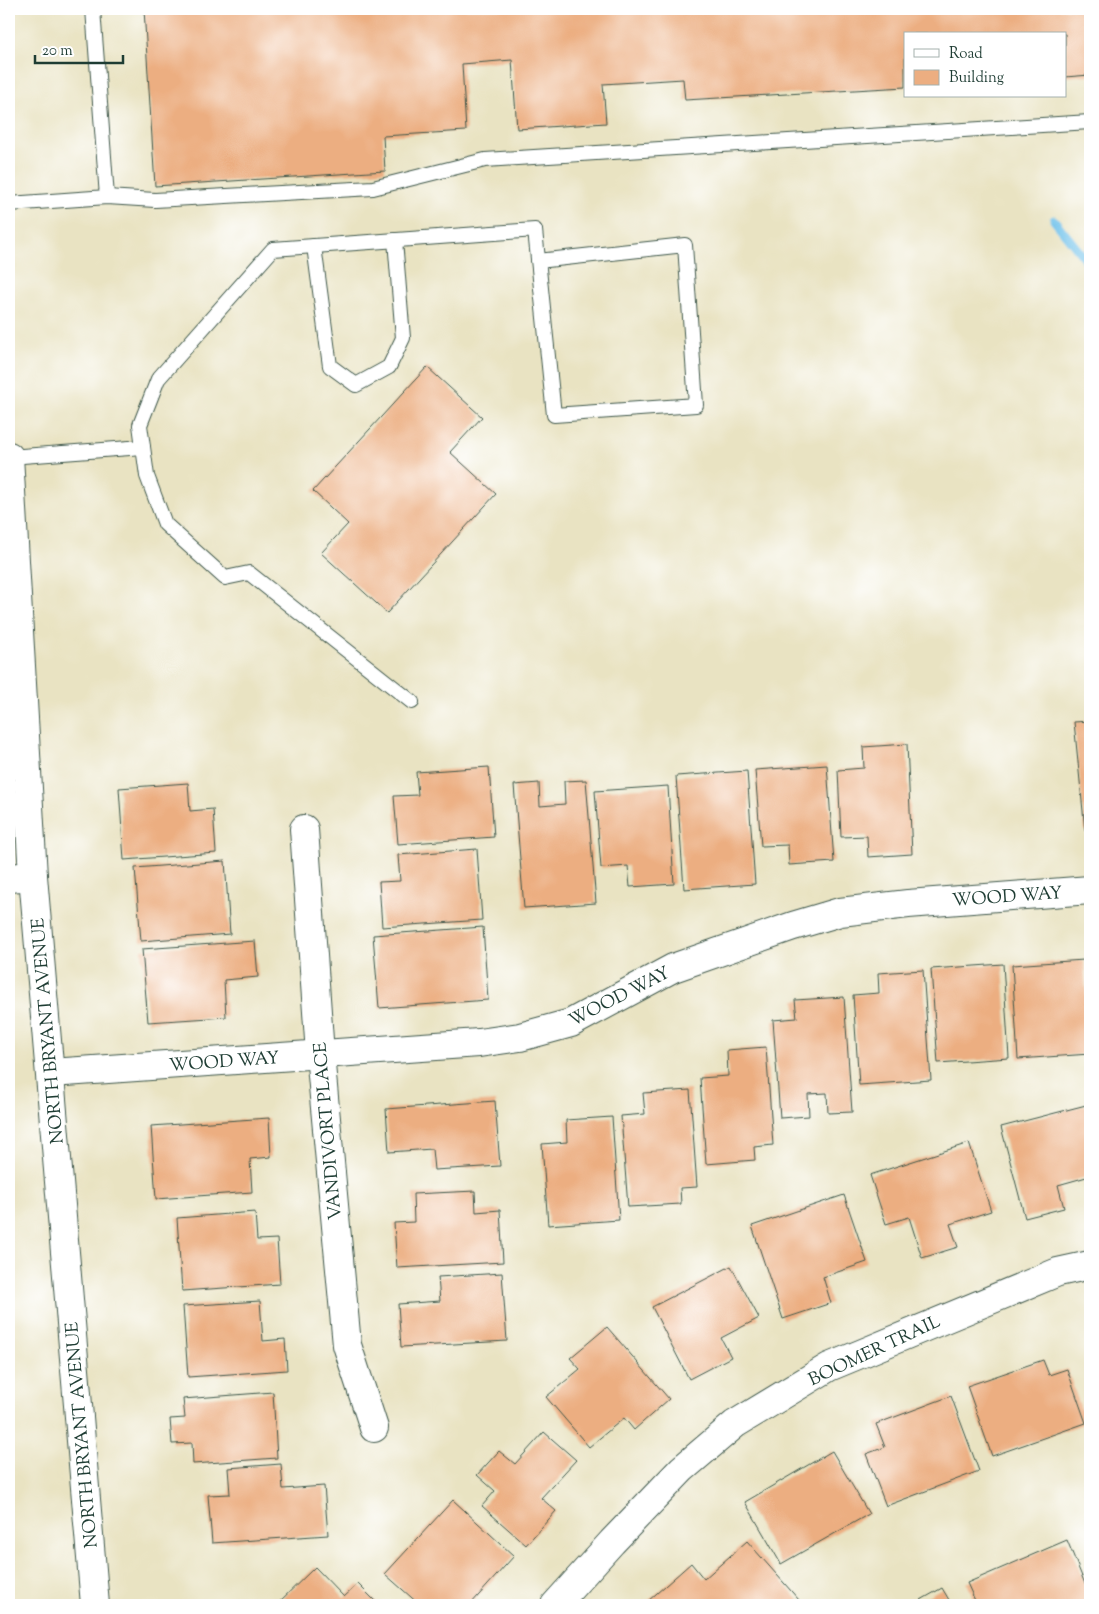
<svg xmlns="http://www.w3.org/2000/svg" width="1099" height="1614" viewBox="0 0 1099 1614" font-family="'Sorts Mill Goudy',serif">
	<style>
		.lines { fill: none; stroke-linecap: round; stroke-linejoin: round }
		.stream { stroke: #6ec1ea; stroke-width: 9 }
		.building { fill: #ecae81 }
		.service-casing { stroke: #3d5649; stroke-width: 16 }
		.minor-casing { stroke: #3d5649; stroke-width: 30 }
		.tertiary-casing { stroke: #3d5649; stroke-width: 30 }
		.service { stroke: #fff; stroke-width: 14 }
		.minor { stroke: #fff; stroke-width: 28 }
		.tertiary { stroke: #fff; stroke-width: 28 }
		.labels { text-anchor: middle; stroke-width: 4; stroke-linejoin: round; paint-order: stroke }
		.street-label { font-size: 18px; fill: #1f3d34; stroke: #fff }
	</style>
	<rect width="100%" height="100%" fill="#fff"/>
	<filter id="ink" filterUnits="userSpaceOnUse"><feTurbulence type="fractalNoise" baseFrequency=".02" numOctaves="2"/><feDisplacementMap in="SourceGraphic" scale="10" xChannelSelector="R" yChannelSelector="G"/><feConvolveMatrix kernelMatrix="1 2 1 2 8 2 1 2 1" color-interpolation-filters="sRGB"/></filter>
	<filter id="wash" filterUnits="userSpaceOnUse"><feTurbulence type="fractalNoise" baseFrequency=".0096" numOctaves="4" result="noise"/><feDisplacementMap in="SourceGraphic" scale="20" xChannelSelector="R" yChannelSelector="G"/><feGaussianBlur stdDeviation="1.12" result="paint"/><feColorMatrix in="noise" values="0 0 0 0 0 0 0 0 0 0 0 0 0 0 0 0 0 1.4 0 .05"/><feComposite in="paint" operator="in"/></filter>
	<g filter="url(#wash)">
		<rect width="100%" height="100%" fill="#e9e3c2"/>
		<g class="lines">
			<polyline class="stream" points="1054,220 1090,265"/>
		</g>
		<g id="blocks">
			<g class="building">
				<polygon points="144,9 1090,9 1090,75 1065,77 1065,34 905,34 905,87 685,100 683,79 603,84 606,123 517,129 512,60 462,64 466,131 383,136 385,171 155,186"/>
				<polygon points="427,367 482,417 450,452 496,494 387,613 321,553 348,524 313,491"/>
				<polygon points="1090,721 1090,830 1085,831 1074,722"/>
				<polygon points="907,744 912,854 868,857 867,836 841,837 838,770 864,768 863,747"/>
				<polygon points="827,765 834,862 789,865 788,845 761,846 755,770"/>
				<polygon points="489,767 494,837 398,844 394,796 418,795 416,772"/>
				<polygon points="747,771 755,884 684,889 676,776"/>
				<polygon points="586,780 596,903 524,908 514,785 539,783 540,806 565,804 564,781"/>
				<polygon points="188,783 190,811 213,809 216,853 124,860 119,788"/>
				<polygon points="668,786 674,884 630,887 628,866 601,868 595,791"/>
				<polygon points="477,849 482,920 382,927 379,882 400,881 398,855"/>
				<polygon points="225,861 230,934 141,941 135,868"/>
				<polygon points="483,927 488,1000 379,1008 373,935"/>
				<polygon points="255,941 258,977 224,980 226,1017 148,1022 142,949"/>
				<polygon points="1084,960 1090,1054 1018,1059 1012,965"/>
				<polygon points="1003,964 1009,1058 938,1063 931,969"/>
				<polygon points="923,970 931,1080 859,1085 853,995 879,993 878,973"/>
				<polygon points="844,997 852,1112 828,1113 827,1093 808,1094 809,1116 780,1118 773,1020 797,1018 795,1000"/>
				<polygon points="766,1047 773,1145 754,1147 755,1160 706,1164 700,1078 728,1076 727,1050"/>
				<polygon points="690,1090 697,1187 680,1188 681,1204 628,1207 621,1116 645,1114 643,1093"/>
				<polygon points="495,1101 500,1166 434,1170 432,1149 389,1152 386,1109"/>
				<polygon points="1086,1105 1090,1121 1090,1176 1058,1185 1064,1208 1025,1218 1001,1127"/>
				<polygon points="612,1117 619,1220 548,1225 542,1144 567,1142 566,1120"/>
				<polygon points="269,1118 271,1157 250,1159 252,1192 156,1199 151,1126"/>
				<polygon points="969,1143 991,1211 950,1224 958,1247 922,1258 909,1217 886,1224 870,1175"/>
				<polygon points="475,1191 476,1212 500,1210 503,1262 397,1268 394,1223 414,1222 413,1194"/>
				<polygon points="844,1195 867,1262 823,1277 831,1303 783,1319 752,1226"/>
				<polygon points="255,1212 257,1240 277,1239 280,1284 182,1291 177,1218"/>
				<polygon points="731,1266 759,1318 721,1338 731,1357 689,1379 652,1307"/>
				<polygon points="502,1273 507,1341 401,1347 398,1304 440,1301 438,1277"/>
				<polygon points="260,1301 263,1341 285,1339 287,1370 188,1377 183,1306"/>
				<polygon points="607,1327 669,1399 634,1430 624,1418 589,1447 546,1397 580,1369 570,1358"/>
				<polygon points="1043,1360 1049,1375 1067,1369 1086,1423 992,1456 967,1386"/>
				<polygon points="273,1392 277,1458 193,1464 192,1443 172,1444 170,1419 185,1418 183,1399"/>
				<polygon points="951,1396 979,1471 886,1506 866,1454 885,1447 876,1424"/>
				<polygon points="544,1432 576,1460 541,1498 556,1511 526,1545 482,1506 495,1491 477,1475 499,1451 515,1464"/>
				<polygon points="832,1451 869,1514 781,1564 745,1502"/>
				<polygon points="281,1464 283,1489 324,1486 328,1535 212,1543 208,1495 230,1494 228,1468"/>
				<polygon points="453,1500 514,1556 470,1605 420,1605 385,1574"/>
				<polygon points="1067,1540 1090,1596 1090,1602 1083,1605 977,1605 967,1583"/>
				<polygon points="747,1541 799,1600 793,1605 652,1605 648,1601 691,1563 704,1579"/>
				<polygon points="315,1567 344,1597 358,1584 379,1605 276,1605"/>
				<polygon points="942,1588 952,1605 912,1605"/>
			</g>
		</g>
	</g>
	<g filter="url(#ink)">
		<use href="#blocks" fill-opacity="0" stroke="#3d5649" stroke-width="1"/>
		<g class="lines">
			<defs>
				<g id="service">
					<polyline points="93,9 107,197"/>
					<polyline points="9,204 107,197 155,200 373,188 485,160 1090,122"/>
					<polyline points="314,246 330,366 356,385 389,367 403,338 395,240"/>
					<polyline points="9,457 143,447"/>
					<polyline points="412,702 249,573 225,578 165,524 147,476 140,425 158,379 273,249 535,230 554,415 696,405 685,245 538,261"/>
				</g>
				<g id="minor">
					<polyline points="304,829 320,1054 347,1345 374,1428"/>
					<polyline points="9,878 33,876"/>
					<polyline points="51,1073 479,1043 520,1037 571,1023 673,968 793,926 840,912 908,904 1090,890"/>
					<polyline points="555,1605 612,1542 682,1469 735,1424 829,1367 1058,1272 1090,1265"/>
				</g>
				<polyline id="tertiary" points="9,456 33,876 95,1605"/>
			</defs>
			<use href="#service" class="service-casing"/>
			<use href="#minor" class="minor-casing"/>
			<use href="#tertiary" class="tertiary-casing"/>
			<use href="#service" class="service"/>
			<use href="#minor" class="minor"/>
			<use href="#tertiary" class="tertiary"/>
		</g>
	</g>
	<g class="labels">
		<g class="street-label">
			<text transform="translate(1007 896) rotate(-4)" y="6">WOOD WAY</text>
			<text transform="translate(619 996) rotate(-27)" y="6">WOOD WAY</text>
			<text transform="translate(47 1031) rotate(-95)" y="6">NORTH BRYANT AVENUE</text>
			<text transform="translate(224 1061) rotate(-4)" y="6">WOOD WAY</text>
			<text transform="translate(327 1131) rotate(-95)" y="6">VANDIVORT PLACE</text>
			<text transform="translate(874 1350) rotate(-25)" y="6">BOOMER TRAIL</text>
			<text transform="translate(81 1435) rotate(-95)" y="6">NORTH BRYANT AVENUE</text>
		</g>
	</g>
	<rect width="1099" height="1614" fill="none" stroke="#fff" stroke-width="30"/>
	<rect x="904" y="32" width="162" height="65" fill="#ffffff" stroke="#a5b1ae"/>
	<rect x="914" y="49" width="25" height="8" fill="#ffffff" stroke="#a5b1ae"/>
	<text x="949" y="58" font-size="15" fill="#1f3d34">Road</text>
	<rect x="914" y="70" width="25" height="15" fill="#ecae81" stroke="#a5b1ae"/>
	<text x="949" y="82" font-size="15" fill="#1f3d34">Building</text>
	<path d="M35 55v8h88v-8" fill="none" stroke="#1f3d34" stroke-width="2.5"/>
	<text x="42" y="55" font-size="15" fill="#1f3d34" stroke="#ffffff" stroke-width="4" paint-order="stroke">20 m</text>
</svg>
